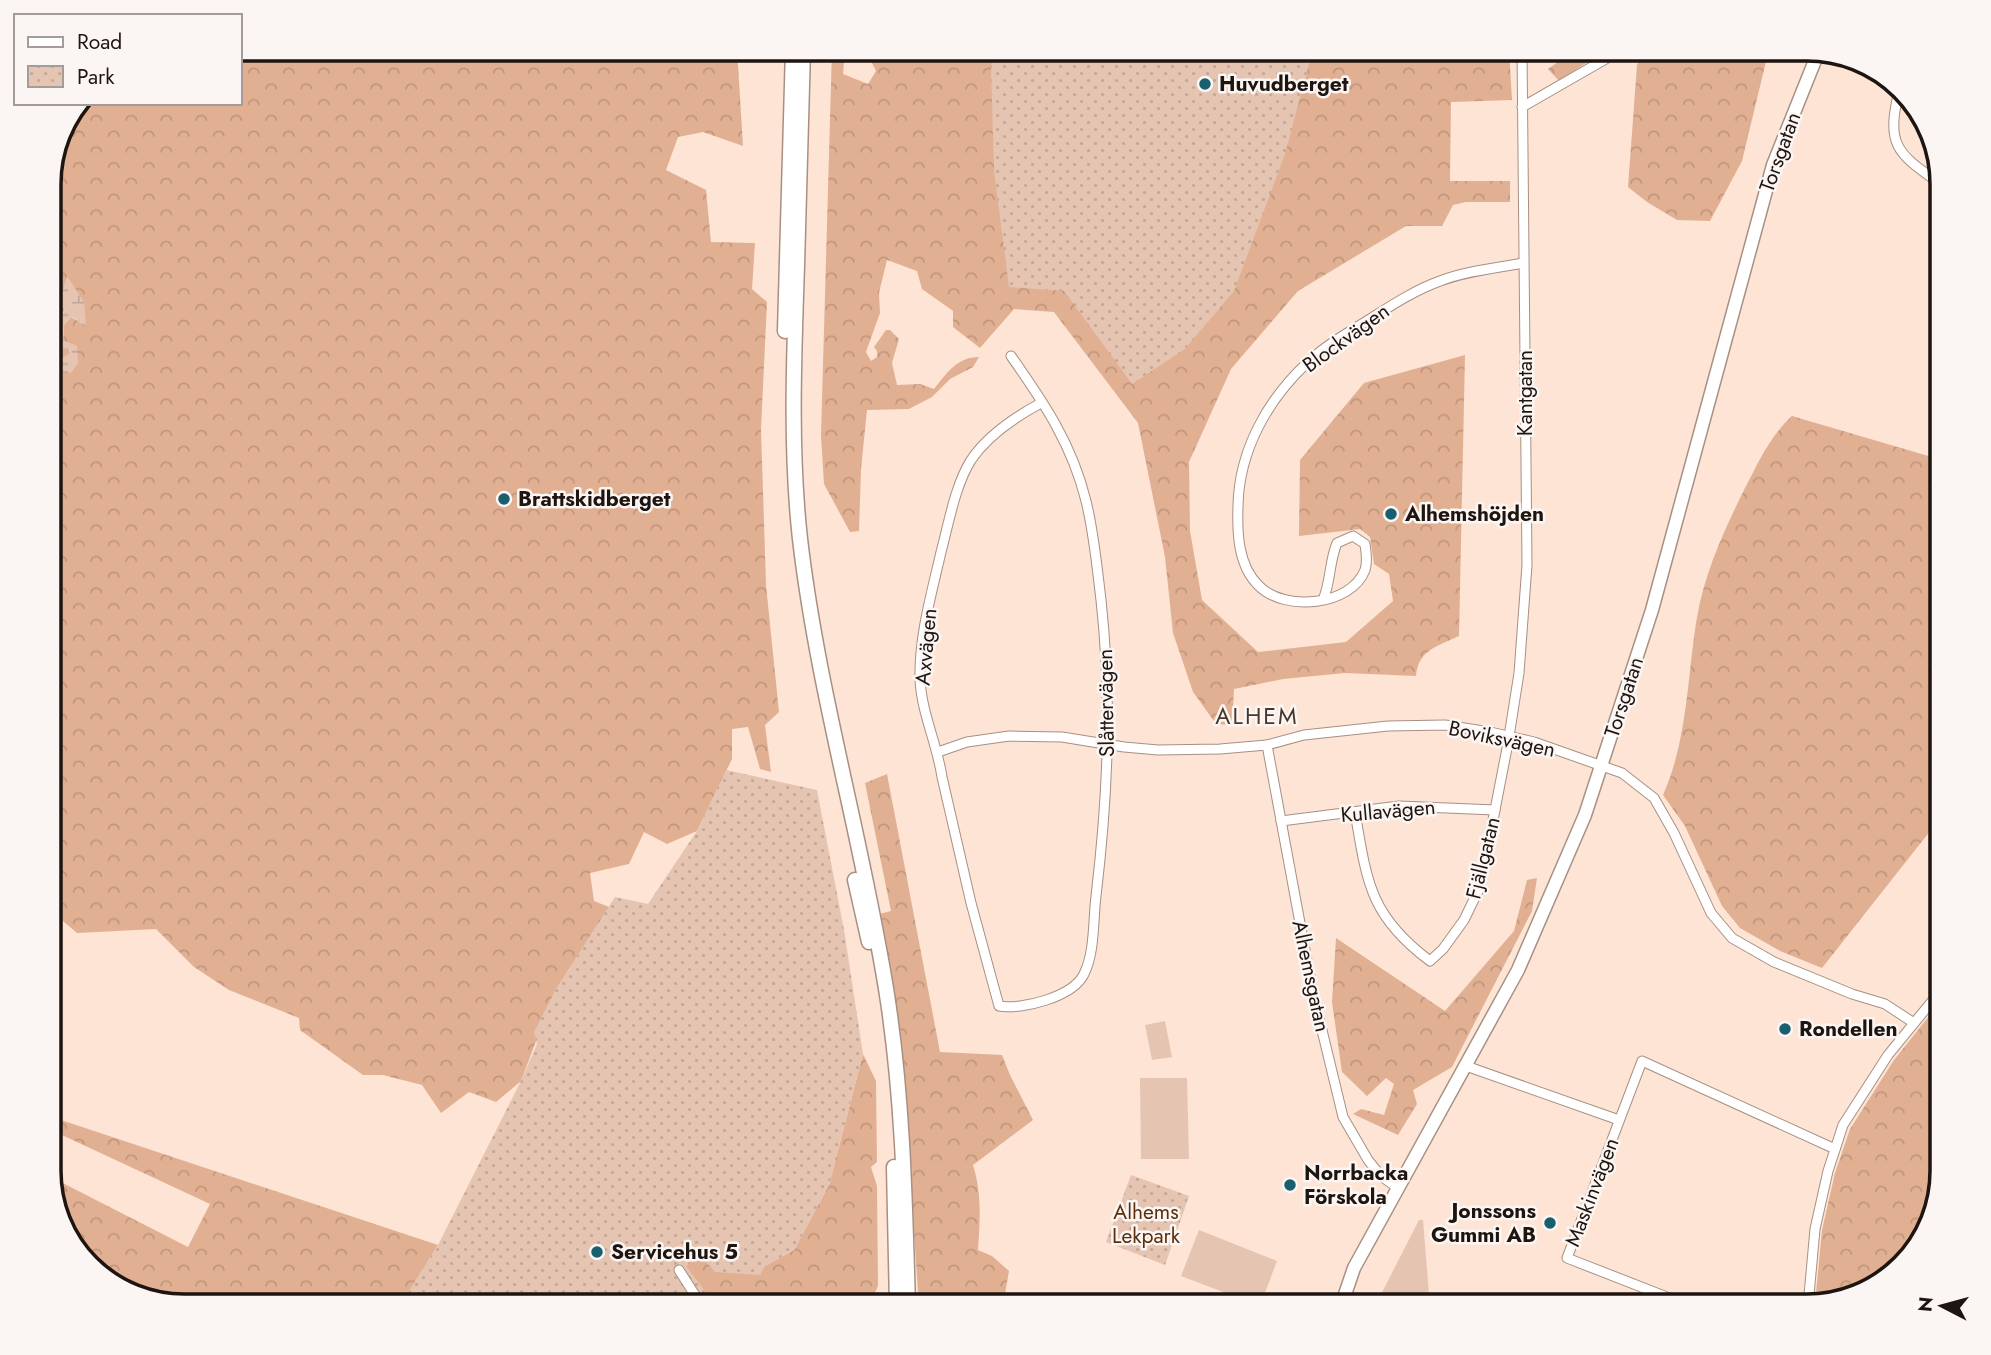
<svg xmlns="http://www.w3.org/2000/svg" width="1991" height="1355" viewBox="0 0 1991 1355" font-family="Jost,sans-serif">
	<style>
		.forest { fill: url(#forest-crowns) }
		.wetland { fill: url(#wetland-marsh) }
		.park { fill: url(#park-dots) }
		.pitch { fill: #e5c4b1 }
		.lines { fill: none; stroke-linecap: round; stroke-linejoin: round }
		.minor-casing { stroke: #a79083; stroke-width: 11 }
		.secondary-casing { stroke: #a79083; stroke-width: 15 }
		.trunk-casing { stroke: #a79083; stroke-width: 17 }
		.minor { stroke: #fff; stroke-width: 9 }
		.secondary { stroke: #fff; stroke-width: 12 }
		.trunk { stroke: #fff; stroke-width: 14 }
		.poi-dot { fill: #185f6f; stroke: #fbf6f3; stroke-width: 2.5 }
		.labels { text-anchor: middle; stroke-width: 5; stroke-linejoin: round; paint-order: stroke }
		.poi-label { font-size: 21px; font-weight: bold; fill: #1e1510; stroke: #fbf6f3; text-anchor: start }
		.street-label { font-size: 21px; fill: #1e1510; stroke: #fbf6f3 }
		.park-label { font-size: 21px; fill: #5c2e0c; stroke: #fbf6f3 }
		.neighbourhood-label { font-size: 23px; letter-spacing: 2px; fill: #4a372b; stroke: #fbf6f3 }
		.rim { fill: none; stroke: #1e1510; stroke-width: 3.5 }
	</style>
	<defs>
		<pattern id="forest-crowns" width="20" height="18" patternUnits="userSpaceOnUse" patternTransform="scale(1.75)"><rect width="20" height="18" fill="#e1b092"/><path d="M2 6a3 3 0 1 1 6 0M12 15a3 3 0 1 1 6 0" fill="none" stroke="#c1967d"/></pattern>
		<pattern id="wetland-marsh" width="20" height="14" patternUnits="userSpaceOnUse" patternTransform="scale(1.75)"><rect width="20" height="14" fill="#e5c4b1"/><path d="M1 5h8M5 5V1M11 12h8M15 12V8" fill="none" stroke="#c4a897"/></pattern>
		<pattern id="park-dots" width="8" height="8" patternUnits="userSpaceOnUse" patternTransform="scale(1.75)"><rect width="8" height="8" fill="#e5c4b1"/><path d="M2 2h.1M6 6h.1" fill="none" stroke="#c4a897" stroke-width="1.8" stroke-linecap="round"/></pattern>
	</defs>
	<rect width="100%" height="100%" fill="#fde4d5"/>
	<g class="forest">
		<polygon points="240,49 737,49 743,146 703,132 678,137 666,170 706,190 711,242 755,243 752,289 767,302 761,429 766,585 779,712 765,725 771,772 760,769 748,727 732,729 732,759 697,831 667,844 644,832 629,864 590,873 594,901 609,907 555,991 521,1081 496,1102 469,1092 441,1113 422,1085 383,1075 363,1075 300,1030 299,1018 229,990 194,967 156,929 77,933 49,909 49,347 56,350 68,347 70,353 60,369 77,346 63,341 64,325 71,317 85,325 65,309 54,328 49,328 49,176 63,125 78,103 240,103"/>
		<path d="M832,49h13l-2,25 25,10 8,-13 -7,-14 -9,3 -7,-9 20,-2 19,11 9,-11h608l3,51 -61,2 -1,79h60v21h-44l-13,3 -11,21h-36l-108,65 -67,78 -42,93 1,69 12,69 56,52 88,-10 47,-41 -4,-27 -15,-10 -4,-27 -10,-8 -61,7 1,-76 64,-77 101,-28 -6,281c-21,10 -41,14 -43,40l-71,-3 -62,6 -49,10 -2,36 -16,-1 -23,-32 -20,-59 -8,-76 -27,-134 -84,-111 -40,-3 -34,39 -27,-21v-16l-31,-22 -5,-18 -30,-11 -8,33 1,20 -14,39 5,9 6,-4v-6l-3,-4 12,-17h4l9,9 -7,24 5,22 23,-1 14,5c13,-16 23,-32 45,-32l-6,10 -23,12 -18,18 -23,12 -42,1 -6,59 -2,62 -9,1 -26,-48 -3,-49z"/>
		<polygon points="1576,49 1607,49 1559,81 1548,69"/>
		<polygon points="1647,49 1769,49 1742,161 1710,221 1677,220 1647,202 1628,187 1637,65"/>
		<path d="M1792,416l150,44v356l-120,152 -42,-17 -40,-23 -18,-22 -37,-80 -22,-31c25,-56 24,-118 34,-178 8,-45 26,-84 46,-125 14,-27 26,-55 49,-76z"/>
		<path d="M887,774l53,278 62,3 8,20 23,45 -60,45c9,29 7,55 5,85l14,6 17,15 -6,35h-84l-18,-265 -22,-127 12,-3 -26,-128z"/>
		<polygon points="1537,878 1532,911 1452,1067 1413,1090 1417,1104 1398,1135 1353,1114 1361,1109 1384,1115 1394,1084 1386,1078 1367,1096 1342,1072 1332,1002 1336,938 1445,1011 1514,931 1527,880"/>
		<polygon points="1942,1000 1942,1171 1919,1246 1874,1288 1815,1304 1822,1230 1835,1173 1850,1129 1894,1060"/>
		<polygon points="863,1054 876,1081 877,1162 871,1167 877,1186 878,1286 869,1306 716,1306 685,1266 701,1256 765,1266 794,1250 829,1185"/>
		<polygon points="49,1116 438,1245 410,1290 390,1306 184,1306 109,1283 67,1238 49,1176 188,1247 210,1204 49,1129"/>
	</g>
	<polygon class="wetland" points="67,276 84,302 86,325 72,317 64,325 63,341 77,346 78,363 71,373 60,369 61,359 70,353 68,347 56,350 49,347 49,328 54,328 65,310 59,303"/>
	<g class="park">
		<polygon points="996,49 1313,49 1285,154 1234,291 1185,349 1132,384 1064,291 1009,287 994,171 991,66"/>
		<polygon points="726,770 817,790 844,930 863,1054 829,1185 794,1250 765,1266 760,1275 715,1272 701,1256 686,1266 716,1306 390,1306 410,1290 438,1245 521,1081 537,1044 534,1032 555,991 615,897 648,904 697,831"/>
		<polygon points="1131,1175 1189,1196 1165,1265 1106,1242"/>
	</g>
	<g class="pitch">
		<polygon points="1165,1021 1172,1057 1152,1060 1145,1025"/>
		<polygon points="1140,1078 1187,1078 1189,1159 1141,1159"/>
		<polygon points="1419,1220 1423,1220 1430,1306 1375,1306"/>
		<polygon points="1199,1230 1277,1261 1260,1306 1181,1276"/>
	</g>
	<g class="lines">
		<defs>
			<g id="minor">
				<path d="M1899,91c-14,57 0,63 43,94"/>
				<polyline points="1522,107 1623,49"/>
				<path d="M1011,356c33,47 61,88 75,145 8,32 11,66 15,99 11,102 7,195 -5,296 -3,24 -1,56 -12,78 -11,23 -62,36 -85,32l-28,-103 -29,-126c-5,-34 -21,-65 -22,-99 -1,-42 12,-86 21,-126 8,-30 14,-66 30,-92 17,-25 44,-43 70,-57"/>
				<path d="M1323,600c8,-19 6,-38 14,-57l16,-7 12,8c1,8 3,17 0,26 -14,36 -80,42 -106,16 -21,-20 -22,-53 -21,-80 1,-56 30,-107 70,-144 18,-17 41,-30 62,-43 22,-14 45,-29 70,-38 26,-10 56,-13 83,-18"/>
				<polyline points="1267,745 1313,993 1343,1117 1368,1160 1381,1176 1398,1188"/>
				<polyline points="938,752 967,742 1009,736 1062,737 1124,747 1158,750 1220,749 1267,745 1304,735 1388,726 1445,725 1490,732 1534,742 1622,773 1654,798 1674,833 1711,913 1732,938 1774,962 1852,994 1885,1004 1914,1023"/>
				<path d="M1355,812c12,71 15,104 75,149l13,-12 21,-29 16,-33 28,-144 11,-70 8,-108 -5,-516"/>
				<polyline points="1281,821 1399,806 1495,810"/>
				<polyline points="1466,1066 1619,1120"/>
				<polyline points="679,1270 702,1306"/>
				<polyline points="1690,1306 1567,1258 1642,1061 1835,1149"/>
				<polyline points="1808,1306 1815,1229 1828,1171 1843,1125 1888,1055 1942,989"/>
			</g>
			<polyline id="secondary" points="1341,1306 1354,1268 1518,970 1585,815 1652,610 1773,165 1818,53"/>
			<g id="trunk">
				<path d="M803,49c-2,72 -4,144 -6,216 -3,91 -7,183 3,274 18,154 63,303 87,456 16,103 18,207 21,311"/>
				<polyline points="785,331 793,49"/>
				<polyline points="855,880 869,942"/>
				<polyline points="894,1167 897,1306"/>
			</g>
		</defs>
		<use href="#minor" class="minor-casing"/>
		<use href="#secondary" class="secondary-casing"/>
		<use href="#trunk" class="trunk-casing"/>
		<use href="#minor" class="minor"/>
		<use href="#secondary" class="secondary"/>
		<use href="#trunk" class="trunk"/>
	</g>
	<g class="poi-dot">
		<circle cx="1205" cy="84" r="7"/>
		<circle cx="504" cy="499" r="7"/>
		<circle cx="1391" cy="514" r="7"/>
		<circle cx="1785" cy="1029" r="7"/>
		<circle cx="1290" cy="1185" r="7"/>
		<circle cx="1550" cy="1223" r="7"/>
		<circle cx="597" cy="1252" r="7"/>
	</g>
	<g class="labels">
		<g class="poi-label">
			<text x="1219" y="91">Huvudberget</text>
			<text x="518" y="506">Brattskidberget</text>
			<text x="1405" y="521">Alhemshöjden</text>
			<text x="1799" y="1036">Rondellen</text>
			<text x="1304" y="1180">Norrbacka<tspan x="1304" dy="24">Förskola</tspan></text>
			<text x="1536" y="1218" text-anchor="end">Jonssons<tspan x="1536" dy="24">Gummi AB</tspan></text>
			<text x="611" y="1259">Servicehus 5</text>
		</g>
		<g class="street-label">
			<text transform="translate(1780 152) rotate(-70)" y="7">Torsgatan</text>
			<text transform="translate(1346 338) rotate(-36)" y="7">Blockvägen</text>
			<text transform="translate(1525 393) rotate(-90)" y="7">Kantgatan</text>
			<text transform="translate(926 647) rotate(-85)" y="7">Axvägen</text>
			<text transform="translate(1624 697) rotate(-72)" y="7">Torsgatan</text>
			<text transform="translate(1106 703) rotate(-91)" y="7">Slåttervägen</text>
			<text transform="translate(1502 739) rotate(12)" y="7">Boviksvägen</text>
			<text transform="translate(1388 811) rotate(-5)" y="7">Kullavägen</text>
			<text transform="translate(1483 858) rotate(-76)" y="7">Fjällgatan</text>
			<text transform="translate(1311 976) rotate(78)" y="7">Alhemsgatan</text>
			<text transform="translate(1592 1192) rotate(-69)" y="7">Maskinvägen</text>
		</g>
		<g class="park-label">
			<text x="1146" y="1219">Alhems<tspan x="1146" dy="24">Lekpark</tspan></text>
		</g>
		<g class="neighbourhood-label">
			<text x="1257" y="724">ALHEM</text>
		</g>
	</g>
	<path d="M0 0H1991V1355H0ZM184 61H1807A123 123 0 0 1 1930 184V1171A123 123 0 0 1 1807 1294H184A123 123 0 0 1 61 1171V184A123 123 0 0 1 184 61Z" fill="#fbf6f3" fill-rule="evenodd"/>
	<path class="rim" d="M184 61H1807A123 123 0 0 1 1930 184V1171A123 123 0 0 1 1807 1294H184A123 123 0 0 1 61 1171V184A123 123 0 0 1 184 61Z"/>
	<rect x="14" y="14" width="228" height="91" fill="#fbf6f3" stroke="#a39c98" stroke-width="2"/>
	<rect x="28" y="37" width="35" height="10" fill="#ffffff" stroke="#a39c98" stroke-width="2"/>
	<text x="77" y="49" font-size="21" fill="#1e1510">Road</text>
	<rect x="28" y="66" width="35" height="21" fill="url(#park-dots)" stroke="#a39c98" stroke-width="2"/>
	<text x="77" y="84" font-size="21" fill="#1e1510">Park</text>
	<g transform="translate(1942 1306) rotate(276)" stroke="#fbf6f3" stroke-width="5" paint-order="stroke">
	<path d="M0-5L12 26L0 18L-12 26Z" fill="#1e1510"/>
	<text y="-10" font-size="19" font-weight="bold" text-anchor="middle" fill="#1e1510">N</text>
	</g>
</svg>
